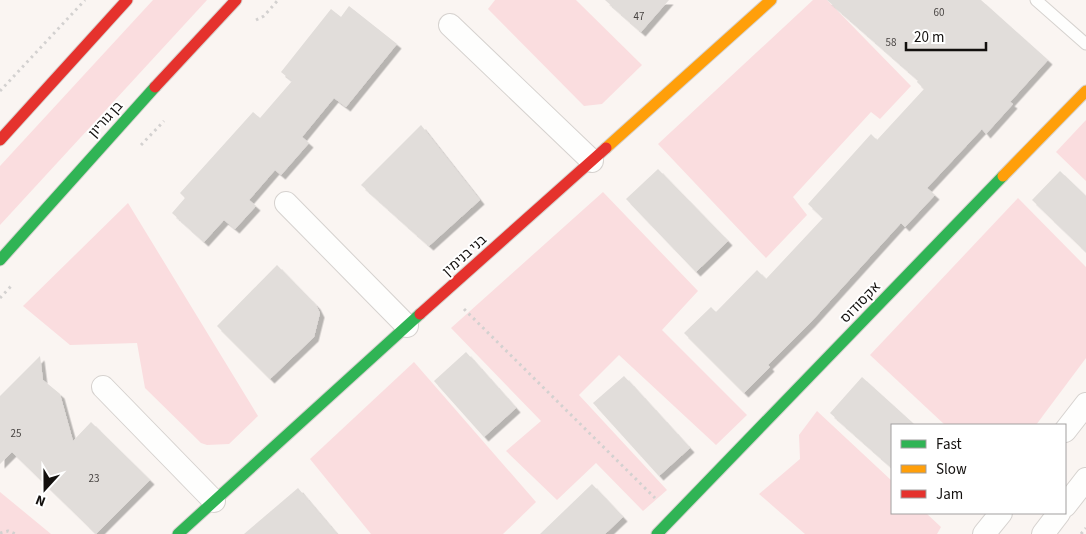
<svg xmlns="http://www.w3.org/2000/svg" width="1086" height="534" viewBox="0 0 1086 534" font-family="'Source Sans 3',Heebo,sans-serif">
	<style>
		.green { fill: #fadddf }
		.building { fill: #e1ddda; filter: url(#shadow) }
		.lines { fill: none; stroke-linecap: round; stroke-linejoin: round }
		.lane-casing { stroke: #d6d2cf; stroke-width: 13 }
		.street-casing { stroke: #d6d2cf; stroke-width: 24 }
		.fast-casing { stroke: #d6d2cf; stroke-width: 13 }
		.slow-casing { stroke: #d6d2cf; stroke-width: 13 }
		.jam-casing { stroke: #d6d2cf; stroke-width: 13 }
		.path { stroke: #d3d1d0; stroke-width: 3; stroke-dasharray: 2.5 4; stroke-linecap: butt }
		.lane { stroke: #fefefd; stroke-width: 11 }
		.street { stroke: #fefefd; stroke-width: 22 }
		.fast { stroke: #30b455; stroke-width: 11 }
		.slow { stroke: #ff9f0a; stroke-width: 11 }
		.jam { stroke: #e5322d; stroke-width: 11 }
		.labels { text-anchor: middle; stroke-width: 4; stroke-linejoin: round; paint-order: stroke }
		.number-label { font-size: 11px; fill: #484442 }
		.street-label { font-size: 14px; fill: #13100e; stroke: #fff }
	</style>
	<defs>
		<filter id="shadow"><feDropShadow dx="4.5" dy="4.5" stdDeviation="0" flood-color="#0004"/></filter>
	</defs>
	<rect width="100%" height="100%" fill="#faf5f2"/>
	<g class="green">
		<polygon points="153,0 207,0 0,225 0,166"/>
		<polygon points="495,0 576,0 642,65 602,104 584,106 488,9"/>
		<polygon points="813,0 827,0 911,86 880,119 871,112 793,197 807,215 766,258 658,144"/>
		<polygon points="1086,120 1086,181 1056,152"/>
		<polygon points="603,192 698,291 662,330 747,415 716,445 619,355 579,395 667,490 643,511 596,463 557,500 506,451 541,421 451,328"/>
		<polygon points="1018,198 1086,267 1086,358 1036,425 945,425 870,355"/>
		<polygon points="128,203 258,416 229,444 207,445 201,443 145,388 137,343 70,345 23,306"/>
		<polygon points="414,362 536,502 503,534 371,534 310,459"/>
		<polygon points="817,411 892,481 892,513 926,513 941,527 937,534 805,534 759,494 800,459 799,435"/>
		<polygon points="0,492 51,534 0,534"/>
	</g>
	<g class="building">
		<polygon points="605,0 669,0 641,32"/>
		<polygon points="827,0 981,0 1048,60 1010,102 1013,104 986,134 982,129 927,188 935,195 905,227 901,223 811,322 768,365 770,367 744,393 684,333 711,307 716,312 757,270 766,279 823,218 808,204 871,134 877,140 924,89 917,82 918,80"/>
		<polygon points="349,6 397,44 346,107 334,98 302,137 309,143 281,175 275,170 249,200 256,206 235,229 224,220 204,242 172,213 185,198 180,193 253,112 260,118 292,81 281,72 331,9 341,17"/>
		<polygon points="421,125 480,200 429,246 361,185"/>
		<polygon points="658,169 728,241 696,272 626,199"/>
		<polygon points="1060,171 1086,196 1086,252 1032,200"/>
		<polygon points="277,265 316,305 320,313 314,337 270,379 217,326"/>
		<polygon points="466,352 516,408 484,437 434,381"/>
		<polygon points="40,356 43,380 60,394 73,441 91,422 150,480 96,534 12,452 0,464 0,396"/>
		<polygon points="624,376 690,448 659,476 593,403"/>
		<polygon points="862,377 915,425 892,425 892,468 830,413"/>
		<polygon points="592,484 623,517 605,534 540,534"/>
		<polygon points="298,488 337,534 244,534"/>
	</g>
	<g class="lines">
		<defs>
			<polyline id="lane" points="1036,0 1086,44"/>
			<g id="street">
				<polyline points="450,25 592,161"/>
				<polyline points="286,203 407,326"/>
				<polyline points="103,387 214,501"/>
				<polyline points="1065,431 1086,404"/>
				<polyline points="1065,506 1086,479"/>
				<polyline points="984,534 1001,513"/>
				<polyline points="1043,534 1059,513"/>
			</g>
			<g id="fast">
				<polyline points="0,260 155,87"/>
				<polyline points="178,534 420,314"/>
				<polyline points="657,534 1003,176"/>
			</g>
			<g id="slow">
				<polyline points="606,148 771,0"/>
				<polyline points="1003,176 1086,91"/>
			</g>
			<g id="jam">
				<polyline points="155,87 236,0"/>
				<polyline points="0,140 127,0"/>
				<polyline points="420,314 606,148"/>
			</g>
		</defs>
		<use href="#lane" class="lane-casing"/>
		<use href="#street" class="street-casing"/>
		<use href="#fast" class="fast-casing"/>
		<use href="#slow" class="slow-casing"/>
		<use href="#jam" class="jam-casing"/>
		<g class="path">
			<polyline points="256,20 264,16 278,0"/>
			<polyline points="0,91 85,0"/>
			<polyline points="141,145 164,121"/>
			<polyline points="0,298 13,284"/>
			<polyline points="464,309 655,498"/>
			<polyline points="0,533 8,531 16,534"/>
			<polyline points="1081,534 1086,528"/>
		</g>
		<use href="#lane" class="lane"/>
		<use href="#street" class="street"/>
		<use href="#fast" class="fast"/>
		<use href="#slow" class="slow"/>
		<use href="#jam" class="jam"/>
	</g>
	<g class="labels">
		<g class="number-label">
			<text x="939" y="16">60</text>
			<text x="639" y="20">47</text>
			<text x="891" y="46">58</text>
			<text x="16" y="437">25</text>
			<text x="94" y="482">23</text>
		</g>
		<g class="street-label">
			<text transform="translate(105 119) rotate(-48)" y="5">בן גוריון</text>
			<text transform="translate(464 255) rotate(-42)" y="5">בני בנימין</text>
			<text transform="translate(860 302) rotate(-46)" y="5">אקסודוס</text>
		</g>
	</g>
	<rect x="891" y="424" width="175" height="90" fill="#ffffff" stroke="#a19f9f"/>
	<rect x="901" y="440" width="25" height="8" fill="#30b455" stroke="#a19f9f"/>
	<text x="936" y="449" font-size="15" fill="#13100e">Fast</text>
	<rect x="901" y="465" width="25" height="8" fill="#ff9f0a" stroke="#a19f9f"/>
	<text x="936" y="474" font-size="15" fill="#13100e">Slow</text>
	<rect x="901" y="490" width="25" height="8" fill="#e5322d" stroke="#a19f9f"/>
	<text x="936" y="499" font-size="15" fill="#13100e">Jam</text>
	<g transform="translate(45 489) rotate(201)" stroke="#ffffff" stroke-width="4" paint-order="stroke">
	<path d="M0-4L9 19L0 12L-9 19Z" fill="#13100e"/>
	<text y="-8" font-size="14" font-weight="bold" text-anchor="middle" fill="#13100e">N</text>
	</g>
	<path d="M906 42v8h80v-8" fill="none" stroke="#13100e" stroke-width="2.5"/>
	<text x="914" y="42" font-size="15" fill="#13100e" stroke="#ffffff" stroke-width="4" paint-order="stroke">20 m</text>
</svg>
